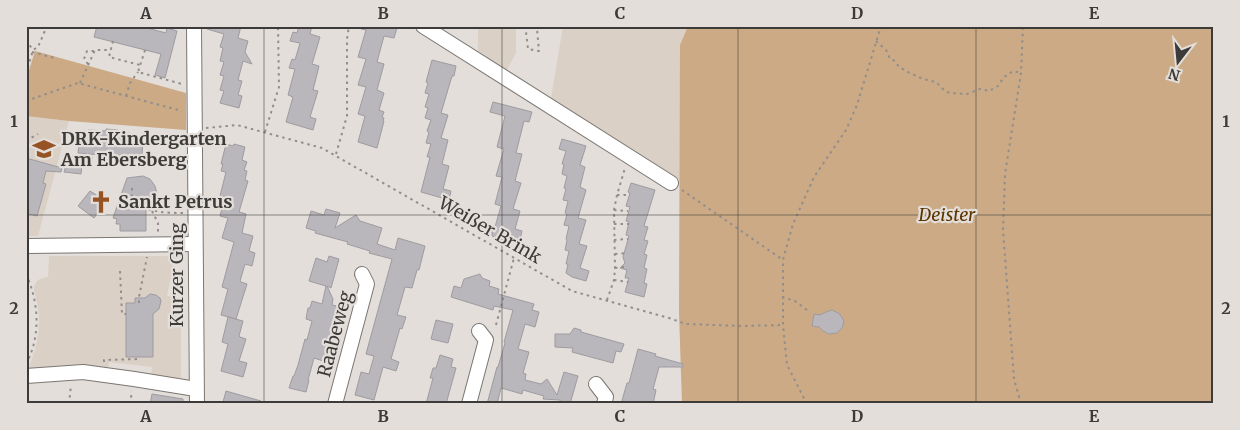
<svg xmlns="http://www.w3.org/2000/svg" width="1240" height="430" viewBox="0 0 1240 430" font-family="Merriweather,serif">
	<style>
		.built { fill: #dad0c6 }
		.green { fill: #cbaa85 }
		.building { fill: #b9b6bc; stroke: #9e9ba1 }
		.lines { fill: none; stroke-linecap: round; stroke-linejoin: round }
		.minor-casing { stroke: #7a7672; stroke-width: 16 }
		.path { stroke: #928e8b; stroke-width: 2; stroke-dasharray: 2.5 4; stroke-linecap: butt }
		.minor { stroke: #fff; stroke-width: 14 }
		.grid { fill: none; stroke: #3d3b39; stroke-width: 1; stroke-opacity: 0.55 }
		.labels { text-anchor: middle; stroke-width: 4.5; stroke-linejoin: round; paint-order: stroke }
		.poi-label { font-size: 18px; font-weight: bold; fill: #3d3b39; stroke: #e3ded9; text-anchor: start }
		.park-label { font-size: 18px; font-style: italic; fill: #5a3500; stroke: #e3ded9 }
		.street-label { font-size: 18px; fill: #3d3b39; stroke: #e3ded9 }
		.neatline { fill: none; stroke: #3d3b39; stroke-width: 2 }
		.grid-label { font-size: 16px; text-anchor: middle; font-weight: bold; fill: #3d3b39 }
	</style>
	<rect width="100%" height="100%" fill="#e3ded9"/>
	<g class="built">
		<polygon points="478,26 516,26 516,53 507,70 478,51"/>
		<polygon points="563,26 688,26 680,45 680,181 551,98"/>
		<polygon points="26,116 69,121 38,236 26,236"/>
		<polygon points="49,256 175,256 167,296 181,298 181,383 151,376 152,367 109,362 108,371 30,371 29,367 35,350 38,335 39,320 38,306 34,291 34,286 38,280 43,278 48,277"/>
	</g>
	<g class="green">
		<polygon points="688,26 1214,26 1214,404 682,404 679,312 680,45"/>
		<polygon points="35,51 186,93 186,130 69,121 26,116 26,80"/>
	</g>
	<g class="building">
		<polygon points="97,26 139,26 166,33 167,28 177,31 165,78 155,75 161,54 94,37"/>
		<polygon points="207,26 241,26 238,38 248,41 245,52 252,64 243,61 238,80 242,81 238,95 242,96 239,108 220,103 224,91 220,90 224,76 220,75 224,62 220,61 223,48 220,47 224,34 207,29"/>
		<polygon points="299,26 312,26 310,34 320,37 312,64 319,66 313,90 318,91 310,117 316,119 313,130 286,122 293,97 288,95 295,69 289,68 292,59 295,60 300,43 290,41 293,32 297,33"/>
		<polygon points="361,26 390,26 397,28 394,38 384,36 377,62 384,64 377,90 384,93 379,110 384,112 382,117 384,118 383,121 384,121 377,148 358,142 365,116 358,114 366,87 358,85 366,59 358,57 366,30 361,29"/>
		<polygon points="432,60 456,66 454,76 452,76 441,113 448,115 441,138 448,140 442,164 449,166 443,189 451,191 449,200 421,192 430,157 427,157 431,144 426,143 429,132 427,131 431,120 425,118 428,108 425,107 429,94 425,93 428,83 426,82"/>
		<polygon points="493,102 532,112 529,122 524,121 516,153 522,154 515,181 521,183 513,209 520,211 515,229 522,231 520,239 503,235 502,241 492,236 492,227 495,227 501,206 495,204 502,177 496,176 504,149 497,147 505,116 490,112"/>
		<polygon points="106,129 118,130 118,132 135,134 135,137 143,137 142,157 134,156 134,158 78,153 80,132 88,133 88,130 106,131"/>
		<polygon points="562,139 586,146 580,165 585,167 580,187 586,190 578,218 586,220 579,244 587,246 580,268 589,271 586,281 572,277 566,273 568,264 566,264 569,251 565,250 567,240 566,239 569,226 564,225 567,214 565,213 568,201 563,200 566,189 564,188 567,176 562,174 564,164 562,164 566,151 559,149"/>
		<polygon points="226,144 233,146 234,144 245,147 242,160 247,162 244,170 247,171 245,180 248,181 239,212 246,214 242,233 253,236 249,251 255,253 252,266 245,264 240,281 241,282 247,284 236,319 221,315 228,289 222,287 234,242 222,238 228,218 220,216 225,197 220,196 226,172 221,171 223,164 221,164"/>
		<polygon points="26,158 62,168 61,172 46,171 43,183 46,184 37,216 26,213"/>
		<polygon points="67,161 82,165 81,174 64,172"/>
		<polygon points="143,176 150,179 155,186 158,197 153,203 146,206 146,231 120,231 120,224 116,224 117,219 113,218 127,178"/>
		<polygon points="631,183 655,190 644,226 648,227 644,240 648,241 644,254 647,255 644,268 647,269 644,283 647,284 644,297 625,292 629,278 625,278 627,270 620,268 625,263 623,257 629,236 626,235 629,222 626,221 630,207 626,206 630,193 628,192"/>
		<polygon points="90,191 106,201 94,218 78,206"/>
		<polygon points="326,209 340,213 335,228 356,215 360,221 382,228 377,244 395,250 398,238 425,246 419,270 417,270 412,288 405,287 397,315 406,317 402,329 400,328 398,335 391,359 399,362 396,371 383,367 374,400 355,395 361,372 369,374 374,356 366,354 392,259 369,253 370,251 347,244 348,242 315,233 316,231 306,228 311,211 324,215"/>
		<polygon points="329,256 339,259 331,288 327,286 333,299 332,305 337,306 332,325 342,328 338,340 330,337 323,361 314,358 308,380 309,380 306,392 289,388 293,376 294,376 298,365 305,339 307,340 312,321 306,319 308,308 310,308 312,301 322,304 326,286 309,281 316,258 327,262"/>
		<polygon points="480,274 482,278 490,281 489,286 499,289 498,294 534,304 532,310 539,312 535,327 525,324 518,349 529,352 523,373 526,374 525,380 541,384 547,379 557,395 564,372 578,376 570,404 561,404 560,400 543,399 544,396 523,390 522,394 501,388 497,404 487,404 497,367 498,367 505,343 504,342 513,310 494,306 493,310 451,297 454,286 461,288 464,279"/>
		<polygon points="150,294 156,295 160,298 161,301 159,309 153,314 153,357 126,357 126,303 135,303 135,298 145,298"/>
		<polygon points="832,310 840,314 844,321 842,328 837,333 829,334 823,331 819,327 812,326 814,314 820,315 826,312"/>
		<polygon points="228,317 243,321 239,336 240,337 246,339 239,361 247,363 243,377 221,371 228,344 222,342"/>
		<polygon points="436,320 453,324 448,343 431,339"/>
		<polygon points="574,328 581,330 581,332 624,344 621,352 616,351 613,363 572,352 573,348 555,347 555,334 570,334"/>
		<polygon points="638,349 656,354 655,356 683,364 683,367 659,367 653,389 656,390 653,404 621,404 627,383 629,383"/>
		<polygon points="440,355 453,359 451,367 456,368 446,404 426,404 433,378 430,378 433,368 436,368"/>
		<polygon points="226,391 261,401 261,404 229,404 223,402"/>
		<polygon points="152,394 183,399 183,404 150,404"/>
	</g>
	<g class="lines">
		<defs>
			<g id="minor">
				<polyline points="194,26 197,404"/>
				<polyline points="423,26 671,183"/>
				<polyline points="26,246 195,244"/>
				<polyline points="26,376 83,372 134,379 196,389"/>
				<polyline points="596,384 606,397 604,404"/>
				<polyline points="335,404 367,284 362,274"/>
				<polyline points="469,404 486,340 479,331"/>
			</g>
		</defs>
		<use href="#minor" class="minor-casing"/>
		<g class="path">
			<polyline points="527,26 526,32 528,49 539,51 537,29 538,26"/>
			<polyline points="26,40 33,50"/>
			<polyline points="113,41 109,57 140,65"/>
			<polyline points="876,41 886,50 890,59 895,61 899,67 910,73 923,79 936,82 945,91 950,93 967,94 980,89 989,91 998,86 1004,77 1013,71 1021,73"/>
			<polyline points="145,50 138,72 182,84"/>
			<polyline points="32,52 55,58"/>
			<polyline points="88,64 84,59 87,51 94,51"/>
			<polyline points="26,74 33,50 38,47 47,26"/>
			<polyline points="80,83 95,50 111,50"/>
			<polyline points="126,96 130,83 138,72"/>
			<polyline points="26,101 78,83 182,111"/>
			<polyline points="206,128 237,125 322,148 572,291 669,318 686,324 743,326 783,325"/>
			<polyline points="265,132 279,87 278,26"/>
			<polyline points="26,141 38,134"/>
			<polyline points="336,154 347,116 347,39 349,26"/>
			<polyline points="71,156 84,159 100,156 121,158 121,161 155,164 170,155"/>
			<polyline points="132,188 132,199 136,205"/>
			<polyline points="682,190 783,260"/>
			<polyline points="617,195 629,195"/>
			<path d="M132,210l4,-5c18,7 28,8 48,8"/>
			<polyline points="614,210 628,211"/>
			<polyline points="152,211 158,223 158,232"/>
			<polyline points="614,224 629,224"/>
			<polyline points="614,240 628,239"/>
			<polyline points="615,254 628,253"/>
			<polyline points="615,268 624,267"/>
			<polyline points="120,271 122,314 126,314"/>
			<path d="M26,274c13,28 15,63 0,90"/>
			<polyline points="614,280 628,282"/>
			<polyline points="782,297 795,301 807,310"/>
			<polyline points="607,300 614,280 615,268 614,210 617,195 625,168"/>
			<polyline points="139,303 139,297 147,257"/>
			<polyline points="496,325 514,258"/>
			<polyline points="104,362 104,360 140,359"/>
			<polyline points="69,404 71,385"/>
			<polyline points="130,404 132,391"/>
			<polyline points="807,404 787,365 783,325 783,260 793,224 814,177 846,130 857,105 881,26"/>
			<polyline points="1021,404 1014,379 1003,230 1005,174 1021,73 1023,26"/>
		</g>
		<use href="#minor" class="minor"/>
	</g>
	<path class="grid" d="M264,26v378M502,26v378M738,26v378M976,26v378M26,215h1188"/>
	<defs>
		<symbol id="school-bare" viewBox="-9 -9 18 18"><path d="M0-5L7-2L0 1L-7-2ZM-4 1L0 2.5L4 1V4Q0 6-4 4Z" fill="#965324" stroke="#e3ded9" stroke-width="2.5" paint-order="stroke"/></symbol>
		<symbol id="church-bare" viewBox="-9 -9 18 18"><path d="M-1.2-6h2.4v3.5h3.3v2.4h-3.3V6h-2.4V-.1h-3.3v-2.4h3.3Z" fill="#965324" stroke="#e3ded9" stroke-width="2.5" paint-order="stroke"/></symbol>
	</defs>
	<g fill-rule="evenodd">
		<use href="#school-bare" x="28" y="133" width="32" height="32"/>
		<use href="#church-bare" x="85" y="186" width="32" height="32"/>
	</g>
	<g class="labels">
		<g class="poi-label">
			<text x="61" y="145">DRK-Kindergarten<tspan x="61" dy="21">Am Ebersberg</tspan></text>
			<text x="118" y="208">Sankt Petrus</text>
		</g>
		<g class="park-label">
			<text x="947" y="221">Deister</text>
		</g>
		<g class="street-label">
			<text transform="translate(490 230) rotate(30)" y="6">Weißer Brink</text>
			<text transform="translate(177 275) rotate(-90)" y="6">Kurzer Ging</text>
			<text transform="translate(335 334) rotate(-75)" y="6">Raabeweg</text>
		</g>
	</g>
	<rect width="1240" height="430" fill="none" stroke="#e3ded9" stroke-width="55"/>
	<g transform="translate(1178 62) rotate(196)" stroke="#e3ded9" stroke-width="4" paint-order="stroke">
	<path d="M0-4L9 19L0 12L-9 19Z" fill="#3d3b39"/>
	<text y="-8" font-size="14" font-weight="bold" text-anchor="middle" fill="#3d3b39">N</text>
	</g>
	<rect x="28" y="28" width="1184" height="374" class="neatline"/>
	<g class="grid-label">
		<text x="146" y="19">A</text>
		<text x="383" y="19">B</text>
		<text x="620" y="19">C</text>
		<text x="857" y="19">D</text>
		<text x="1094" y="19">E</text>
		<text x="14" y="127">1</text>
		<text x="1226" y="127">1</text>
		<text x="14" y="314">2</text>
		<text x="1226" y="314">2</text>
		<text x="146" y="422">A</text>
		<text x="383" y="422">B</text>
		<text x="620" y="422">C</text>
		<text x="857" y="422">D</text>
		<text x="1094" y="422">E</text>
	</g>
</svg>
